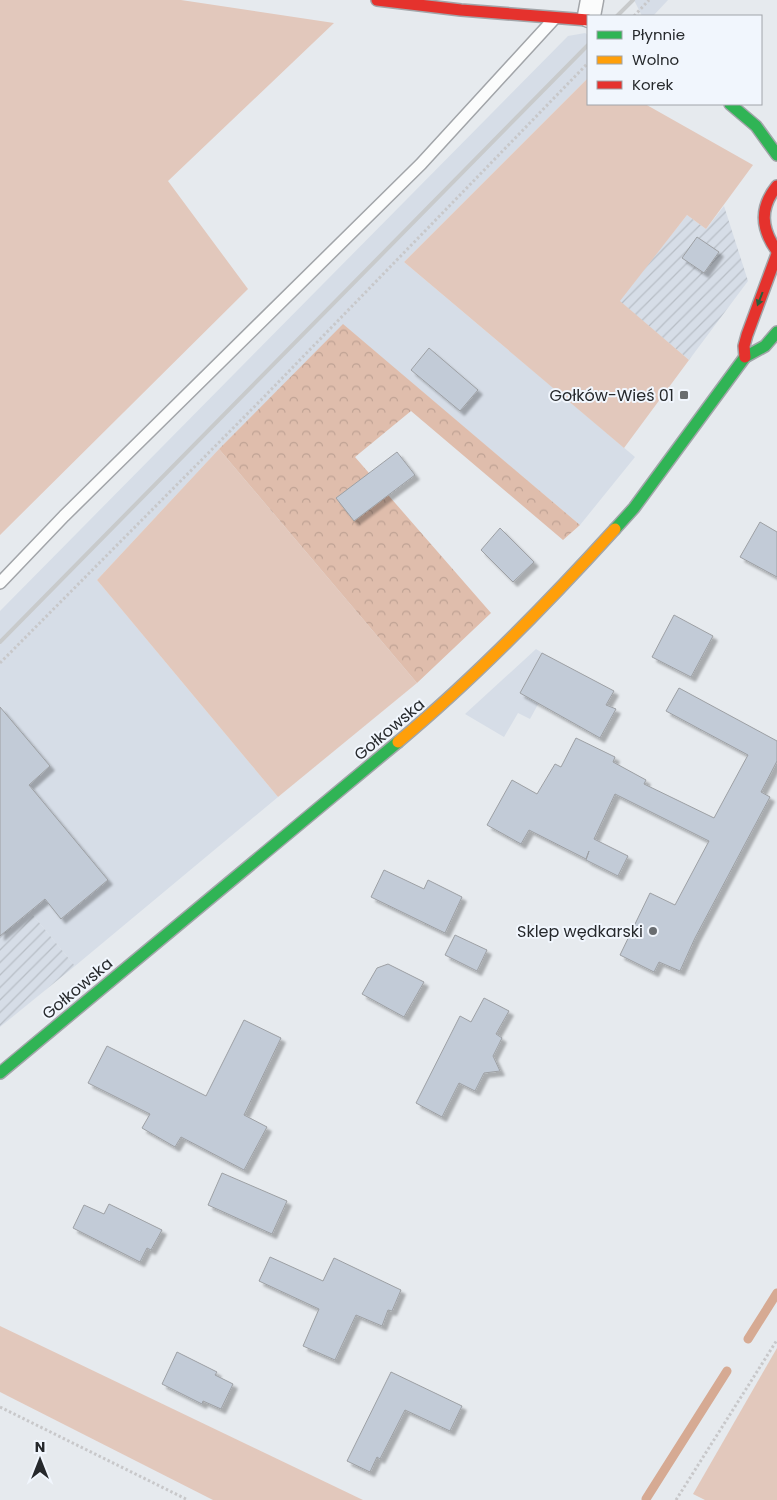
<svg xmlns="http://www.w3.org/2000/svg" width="777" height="1500" viewBox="0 0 777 1500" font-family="Poppins,sans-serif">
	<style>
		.built { fill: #d6dde7 }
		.industrial { fill: url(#industrial-furrows) }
		.grass { fill: #e2c8bc }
		.forest { fill: url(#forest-crowns) }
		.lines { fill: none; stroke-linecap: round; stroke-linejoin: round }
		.stream { stroke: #d6aa93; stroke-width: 9 }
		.building { fill: #c2cbd7; stroke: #9da0a4; filter: url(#shadow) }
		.lane-casing { stroke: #a2a5a9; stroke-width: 14 }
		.street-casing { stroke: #a2a5a9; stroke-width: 25 }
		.fast-casing { stroke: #a2a5a9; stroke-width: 14 }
		.slow-casing { stroke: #a2a5a9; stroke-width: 14 }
		.jam-casing { stroke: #a2a5a9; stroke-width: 14 }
		.path { stroke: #c8c8ca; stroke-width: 3; stroke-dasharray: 2.5 2.5; stroke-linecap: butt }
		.lane { stroke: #fbfcfc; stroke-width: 11 }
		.street { stroke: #fbfcfc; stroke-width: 22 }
		.fast { stroke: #30b455; stroke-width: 11 }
		.slow { stroke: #ff9f0a; stroke-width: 11 }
		.jam { stroke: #e5322d; stroke-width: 11 }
		.rail { stroke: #c8cacb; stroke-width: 4 }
		.oneway { fill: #2a613c }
		.poi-dot { fill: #696d70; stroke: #f1f6fd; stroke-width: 2 }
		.labels { text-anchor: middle; stroke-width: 4; stroke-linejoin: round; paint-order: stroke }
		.poi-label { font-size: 16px; fill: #26292c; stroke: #f1f6fd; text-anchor: end }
		.street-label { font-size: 16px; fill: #26292c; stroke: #f1f6fd }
	</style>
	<defs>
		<pattern id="industrial-furrows" width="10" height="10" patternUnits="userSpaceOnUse" patternTransform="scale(1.25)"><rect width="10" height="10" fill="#d6dde7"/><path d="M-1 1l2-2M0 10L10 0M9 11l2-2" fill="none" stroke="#b8bec6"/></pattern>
		<pattern id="forest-crowns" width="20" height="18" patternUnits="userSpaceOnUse" patternTransform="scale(1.25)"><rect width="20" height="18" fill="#dfbdac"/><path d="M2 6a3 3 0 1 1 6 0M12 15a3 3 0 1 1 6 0" fill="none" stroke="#bfa294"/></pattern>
		<filter id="shadow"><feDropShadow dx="4.5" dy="4.5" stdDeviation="1" flood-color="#0004"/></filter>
	</defs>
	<rect width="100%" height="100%" fill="#e6eaee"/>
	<g class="built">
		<polygon points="634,0 668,0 653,16 642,16"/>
		<polygon points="585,33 588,35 588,78 404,262 635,457 580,525 343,325 219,449 97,580 278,797 75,966 0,875 0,611 568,36"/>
		<polygon points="536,649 560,664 530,719 518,713 504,737 465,714"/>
	</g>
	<g class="industrial">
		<polygon points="724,206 748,281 689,360 619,301 687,215 706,229"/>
		<polygon points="0,875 75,966 0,1027"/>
	</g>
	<g class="grass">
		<polygon points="0,0 181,0 334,23 168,181 248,289 0,535"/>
		<polygon points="588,78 588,104 645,104 753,165 706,229 687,215 620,301 689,360 624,448 404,262"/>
		<polygon points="219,449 417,683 278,797 97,580"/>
		<polygon points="0,1326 363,1500 213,1500 0,1392"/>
		<polygon points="777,1348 777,1500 705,1500 693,1494"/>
	</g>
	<polygon class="forest" points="343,324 580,525 563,540 411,411 355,457 491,613 417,683 219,449"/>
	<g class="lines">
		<g class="stream">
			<polyline points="748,1339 777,1293"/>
			<polyline points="646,1499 727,1371"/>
		</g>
	</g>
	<g class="building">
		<polygon points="697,237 719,252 704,273 682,258"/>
		<polygon points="429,348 478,390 460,411 411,370"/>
		<polygon points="397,452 415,475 354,521 336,498"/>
		<polygon points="760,522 777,532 777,577 740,557"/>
		<polygon points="500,528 534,562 513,582 481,550"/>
		<polygon points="674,615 713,636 691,677 652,657"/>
		<polygon points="542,653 614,691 606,705 616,709 600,738 520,693"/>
		<polygon points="679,688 777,741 777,761 761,792 770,797 695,938 680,971 659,962 654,972 620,955 650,893 675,905 709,841 615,794 594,839 628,856 618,876 586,860 589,851 586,859 529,830 521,844 487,825 512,780 537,794 555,764 561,767 576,738 615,757 613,762 646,780 644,784 714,818 748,755 666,711"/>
		<polygon points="0,707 50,766 29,785 108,880 61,919 45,899 0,936"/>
		<polygon points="384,870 424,889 428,880 462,897 445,933 371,897"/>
		<polygon points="455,935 487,950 477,971 445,955"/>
		<polygon points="388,964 424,982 404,1017 362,994 377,968"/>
		<polygon points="484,998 509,1011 496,1034 502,1038 493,1056 500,1071 484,1073 475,1091 459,1083 442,1117 416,1103 460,1016 471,1022"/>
		<polygon points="244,1020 281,1038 244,1115 267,1127 244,1170 181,1137 175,1147 142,1128 150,1114 88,1083 107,1046 206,1096"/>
		<polygon points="222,1173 287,1201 272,1234 208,1205"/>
		<polygon points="109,1204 162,1230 151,1250 147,1248 140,1262 73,1228 84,1205 104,1214"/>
		<polygon points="270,1257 323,1281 334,1258 401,1290 392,1311 388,1310 382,1326 356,1315 335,1360 303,1346 319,1309 259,1281"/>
		<polygon points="177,1352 217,1372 215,1375 233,1384 221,1409 203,1401 202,1404 162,1384"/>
		<polygon points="391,1372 462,1406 450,1431 405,1410 380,1459 377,1457 370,1472 347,1461"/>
	</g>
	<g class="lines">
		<defs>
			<polyline id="lane" points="0,583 64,516 421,164 554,19"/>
			<polyline id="street" points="589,16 592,0"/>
			<g id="fast">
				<polyline points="730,104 756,126 777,155"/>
				<polyline points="615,529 634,508 745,357 765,346 777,332"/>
				<polyline points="0,1073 398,742"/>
			</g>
			<path id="slow" d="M398,742c78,-65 148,-137 217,-213"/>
			<g id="jam">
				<polyline points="377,0 461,10 588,20"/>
				<path d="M777,186c-18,22 -16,43 0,65"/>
				<polyline points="745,357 744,346 747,335 777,254"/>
			</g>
		</defs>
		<use href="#lane" class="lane-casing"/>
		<use href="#street" class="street-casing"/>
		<use href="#fast" class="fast-casing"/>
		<use href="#slow" class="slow-casing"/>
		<use href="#jam" class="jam-casing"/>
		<g class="path">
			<polyline points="634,16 649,0"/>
			<polyline points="0,663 261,400 588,63"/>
			<polyline points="0,1407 188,1500"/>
			<polyline points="676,1500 777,1340"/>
		</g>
		<use href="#lane" class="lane"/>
		<use href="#street" class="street"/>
		<use href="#fast" class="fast"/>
		<use href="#slow" class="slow"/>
		<use href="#jam" class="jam"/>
		<g class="rail">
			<polyline points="617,16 633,0"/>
			<polyline points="0,642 588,45"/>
		</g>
	</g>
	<defs><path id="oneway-solid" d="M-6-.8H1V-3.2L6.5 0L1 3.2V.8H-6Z" transform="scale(1.25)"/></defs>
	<use class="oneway" href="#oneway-solid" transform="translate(760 299) rotate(111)"/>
	<g class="poi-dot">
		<rect x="679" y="390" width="10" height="10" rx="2.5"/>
		<circle cx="653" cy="931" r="5"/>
	</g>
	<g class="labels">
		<g class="poi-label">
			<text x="674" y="401">Gołków-Wieś 01</text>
			<text x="643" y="937">Sklep wędkarski</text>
		</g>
		<g class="street-label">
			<text transform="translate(389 729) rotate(-40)" y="6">Gołkowska</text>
			<text transform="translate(77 988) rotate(-40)" y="6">Gołkowska</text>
		</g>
	</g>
	<rect x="587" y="15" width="175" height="90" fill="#f1f6fd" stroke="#a0a4a9"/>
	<rect x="597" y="31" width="25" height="8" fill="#30b455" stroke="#a0a4a9"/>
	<text x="632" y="40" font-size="15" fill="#26292c">Płynnie</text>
	<rect x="597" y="56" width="25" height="8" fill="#ff9f0a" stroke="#a0a4a9"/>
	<text x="632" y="65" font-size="15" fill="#26292c">Wolno</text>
	<rect x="597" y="81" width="25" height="8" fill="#e5322d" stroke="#a0a4a9"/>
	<text x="632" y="90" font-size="15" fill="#26292c">Korek</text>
	<g transform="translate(40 1460)" stroke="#f1f6fd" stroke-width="4" paint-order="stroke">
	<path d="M0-4L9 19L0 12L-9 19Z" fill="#26292c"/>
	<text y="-8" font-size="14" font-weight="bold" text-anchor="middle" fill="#26292c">N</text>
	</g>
</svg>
